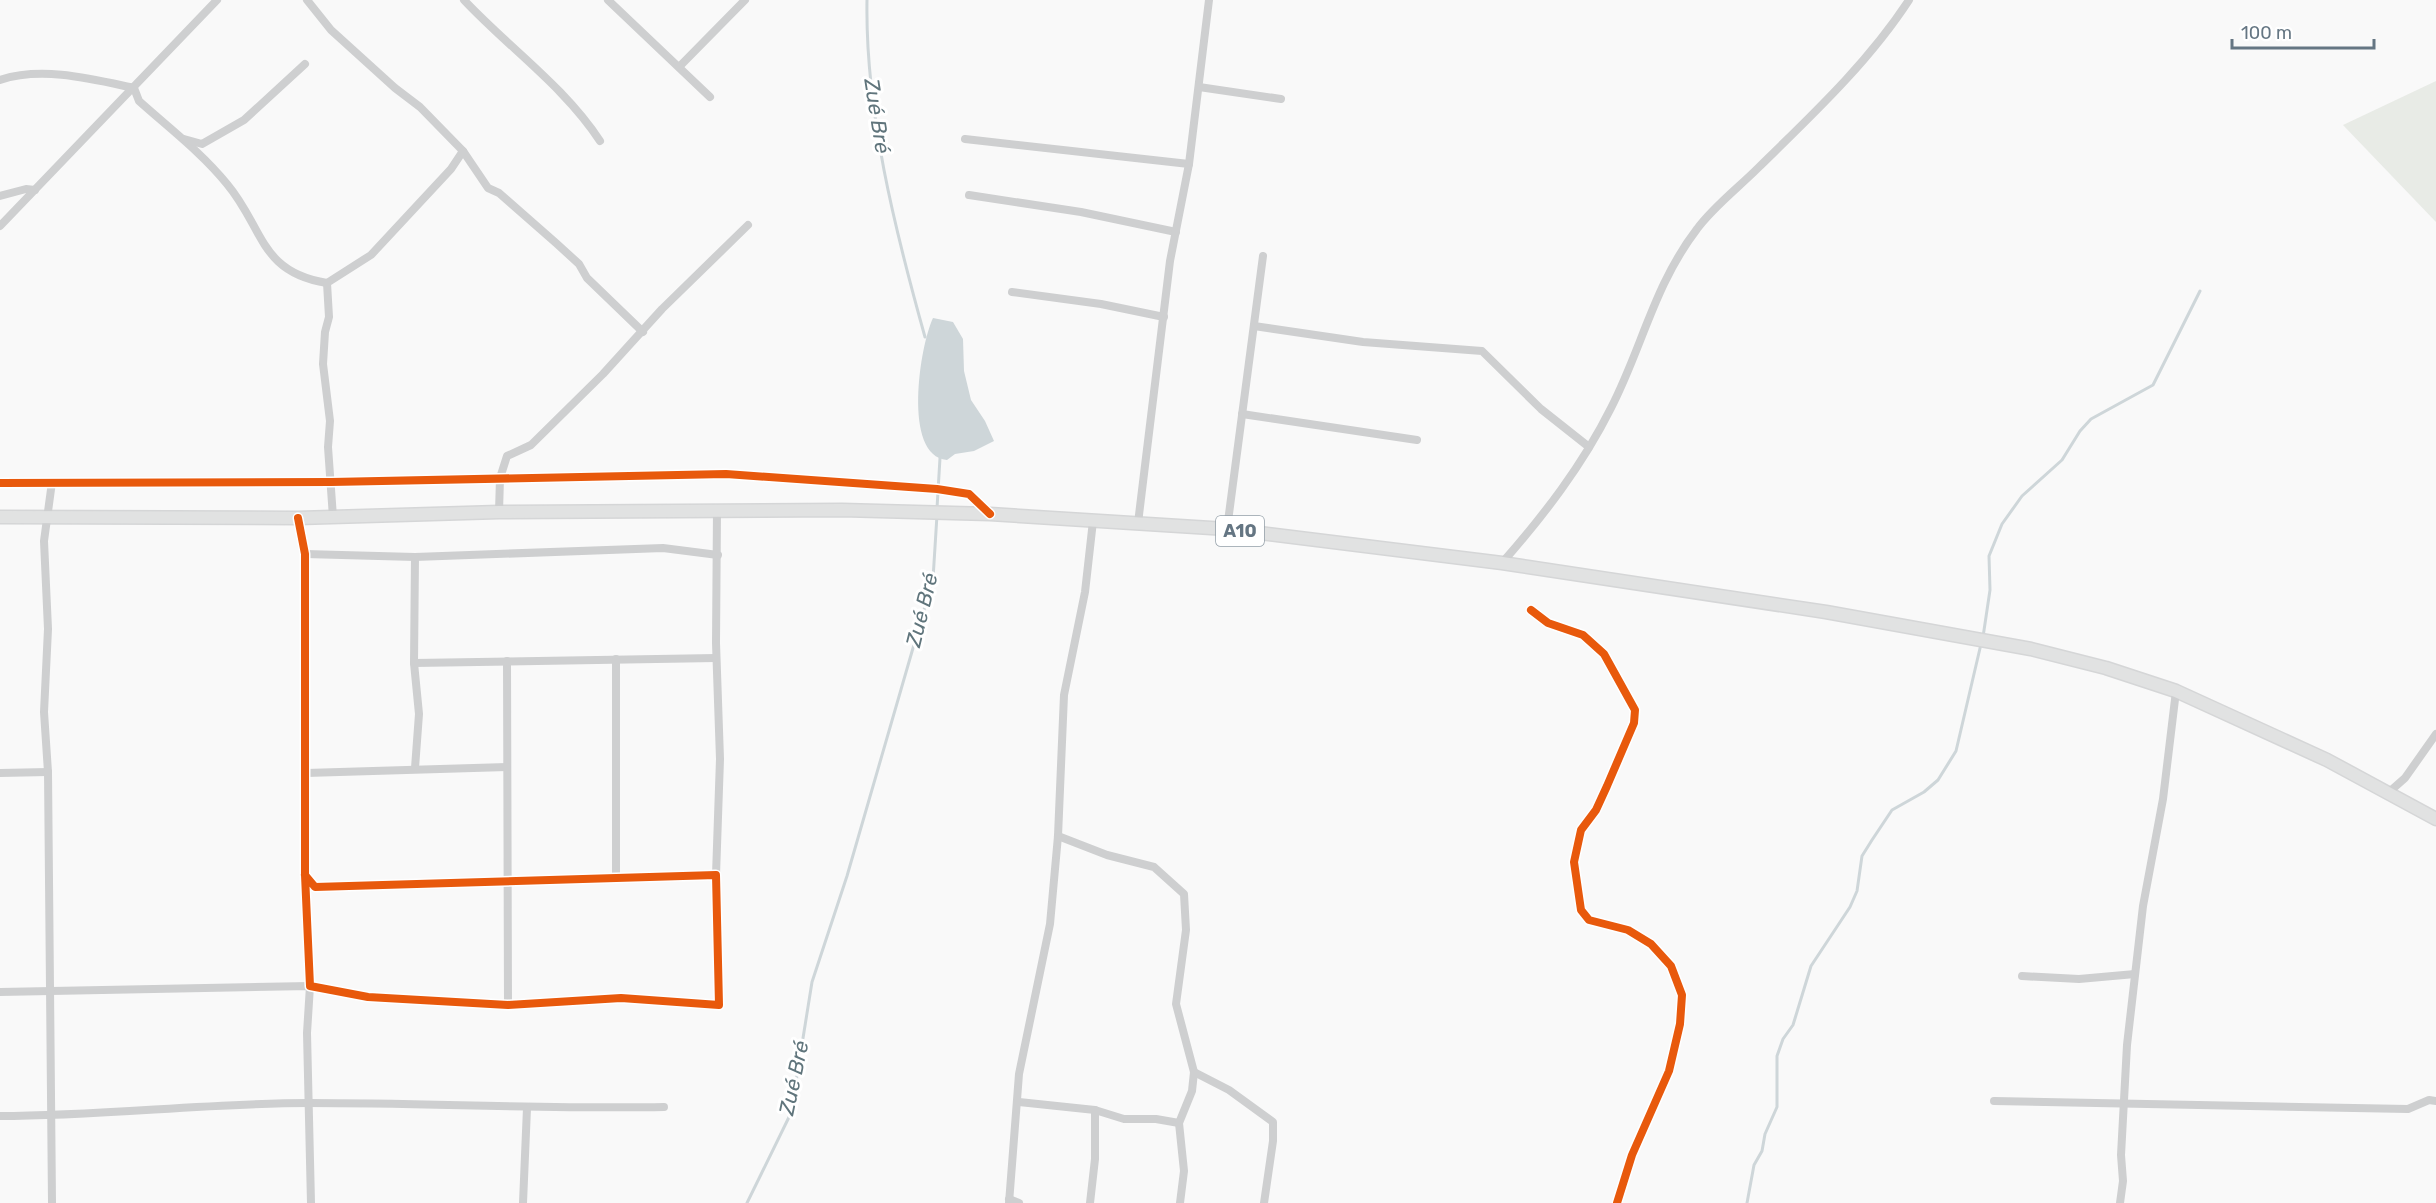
<svg xmlns="http://www.w3.org/2000/svg" width="2436" height="1203" viewBox="0 0 2436 1203" font-family="Rubik,sans-serif">
	<style>
		.green { fill: #e8ebe6 }
		.water { fill: #ced6d9 }
		.lines { fill: none; stroke-linecap: round; stroke-linejoin: round }
		.stream { stroke: #ced6d9; stroke-width: 3 }
		.primary-casing { stroke: #d5d6d7; stroke-width: 15 }
		.street { stroke: #cecfd0; stroke-width: 8 }
		.primary { stroke: #e1e2e2; stroke-width: 12 }
		.cycleway-casing { stroke: #fff; stroke-width: 11 }
		.cycleway { stroke: #e8590c; stroke-width: 8 }
		.labels { text-anchor: middle; stroke-width: 6; stroke-linejoin: round; paint-order: stroke }
		.shield { fill: #fff; stroke: #939fa8; stroke-width: 1.5 }
		.shield-label { font-size: 18px; font-weight: bold; fill: #657683 }
		.water-label { font-size: 21px; font-style: italic; fill: #60757c; stroke: #fff }
	</style>
	<rect width="100%" height="100%" fill="#f9f9f9"/>
	<polygon class="green" points="2436,81 2436,222 2343,125"/>
	<path class="water" d="M933,318l20,4 10,17 1,32 7,29 14,21 9,20 -20,10 -19,3 -8,6c-45,-4 -27,-115 -14,-142z"/>
	<g class="lines">
		<g class="stream">
			<path d="M867,0c-2,111 28,230 58,337"/>
			<polyline points="937,508 940,458"/>
			<polyline points="1983,637 1990,590 1989,556 2002,524 2022,496 2062,460 2080,431 2091,419 2153,385 2200,291"/>
			<polyline points="747,1203 791,1113 812,982 847,876 933,579 937,515"/>
			<polyline points="1747,1203 1754,1165 1762,1151 1765,1134 1777,1107 1777,1056 1783,1039 1793,1025 1811,966 1850,907 1857,891 1862,856 1872,840 1892,810 1924,792 1938,780 1956,751 1981,644"/>
		</g>
		<defs>
			<polyline id="primary" points="0,517 298,518 499,512 842,510 990,514 1227,529 1502,563 1826,612 2031,649 2106,668 2176,691 2327,760 2436,819"/>
		</defs>
		<use href="#primary" class="primary-casing"/>
		<g class="street">
			<polyline points="307,0 331,30 395,88 420,107 463,151 488,188 499,193 556,243 579,264 587,278 643,332"/>
			<path d="M464,0c45,48 100,86 136,141"/>
			<polyline points="608,0 710,97"/>
			<polyline points="679,67 745,0"/>
			<path d="M0,80c42,-14 92,-1 134,8l5,13c29,26 63,52 88,83 37,44 32,88 100,99"/>
			<polyline points="1199,87 1281,99"/>
			<polyline points="184,139 202,144 244,120 305,64"/>
			<polyline points="965,139 1189,164"/>
			<polyline points="969,195 1081,212 1176,232"/>
			<polyline points="0,196 26,189 35,190"/>
			<polyline points="0,226 217,0"/>
			<polyline points="1012,292 1101,304 1164,317"/>
			<polyline points="1254,326 1363,342 1482,351 1541,409 1589,447"/>
			<polyline points="1242,414 1417,440"/>
			<polyline points="0,483 331,482 726,474 937,489 969,494 990,514"/>
			<polyline points="499,512 500,478 507,456 531,445 603,374 662,309 748,225"/>
			<polyline points="333,517 328,447 330,421 323,364 325,332 329,317 327,283 371,255 451,169 463,151"/>
			<polyline points="298,518 305,554 305,875 310,986 368,997 508,1005 621,998 719,1005 716,875 315,887 305,875"/>
			<polyline points="1138,523 1170,261 1189,164 1209,0"/>
			<polyline points="1227,529 1263,256"/>
			<polyline points="305,554 415,557 663,548 718,555"/>
			<path d="M1502,563c42,-48 80,-97 109,-155 31,-60 43,-123 86,-179 16,-22 41,-41 61,-61 53,-52 110,-105 151,-168"/>
			<polyline points="1531,610 1548,623 1583,635 1604,654 1635,710 1634,723 1607,786 1596,810 1581,830 1574,862 1581,910 1589,920 1628,930 1651,944 1671,966 1682,995 1680,1024 1669,1071 1632,1155 1617,1203"/>
			<polyline points="507,661 508,1005"/>
			<polyline points="414,663 716,658"/>
			<polyline points="415,768 419,714 414,663 415,557"/>
			<polyline points="0,773 48,772"/>
			<polyline points="306,773 507,767"/>
			<polyline points="2388,793 2405,778 2436,734"/>
			<polyline points="1058,836 1107,855 1154,867 1184,894 1186,930 1176,1004 1194,1072 1229,1090 1273,1122 1273,1141 1264,1203"/>
			<polyline points="716,875 720,759 716,643 717,510"/>
			<polyline points="616,878 616,659"/>
			<polyline points="2022,976 2079,979 2135,974"/>
			<polyline points="0,992 310,986 307,1033 311,1203"/>
			<polyline points="1994,1101 2408,1109 2429,1100 2436,1101"/>
			<polyline points="1019,1102 1095,1110 1124,1119 1156,1119 1179,1123"/>
			<path d="M0,1116c103,0 206,-13 309,-13 118,0 237,6 355,4"/>
			<polyline points="1009,1199 1019,1203"/>
			<polyline points="52,1203 48,772 44,712 48,629 44,541 52,482"/>
			<polyline points="523,1203 527,1108"/>
			<polyline points="1009,1203 1019,1074 1050,924 1058,836 1064,695 1085,592 1093,521"/>
			<polyline points="1090,1203 1095,1159 1095,1110"/>
			<polyline points="1180,1203 1184,1171 1179,1123 1192,1091 1194,1072"/>
			<polyline points="2120,1203 2123,1181 2121,1155 2127,1045 2143,906 2163,799 2176,691"/>
		</g>
		<use href="#primary" class="primary"/>
		<defs>
			<g id="cycleway">
				<polyline points="0,483 331,482 726,474 937,489 969,494 990,514"/>
				<polyline points="298,518 305,554 305,875 310,986 368,997 508,1005 621,998 719,1005 716,875 315,887 305,875"/>
				<polyline points="1531,610 1548,623 1583,635 1604,654 1635,710 1634,723 1607,786 1596,810 1581,830 1574,862 1581,910 1589,920 1628,930 1651,944 1671,966 1682,995 1680,1024 1669,1071 1632,1155 1617,1203"/>
			</g>
		</defs>
		<use href="#cycleway" class="cycleway-casing"/>
		<use href="#cycleway" class="cycleway"/>
	</g>
	<g class="labels">
		<rect class="shield" x="1216" y="516" width="48" height="30" rx="4.5"/>
		<g class="shield-label">
			<text x="1240" y="537">A10</text>
		</g>
		<g class="water-label">
			<text transform="translate(877 116) rotate(81)" y="7">Zué Bré</text>
			<text transform="translate(922 610) rotate(-76)" y="7">Zué Bré</text>
			<text transform="translate(794 1078) rotate(-78)" y="7">Zué Bré</text>
		</g>
	</g>
	<path d="M2232 39v9h142v-9" fill="none" stroke="#657683" stroke-width="3"/>
	<text x="2241" y="39" font-size="18" fill="#657683" stroke="#ffffff" stroke-width="4.5" paint-order="stroke">100 m</text>
</svg>
